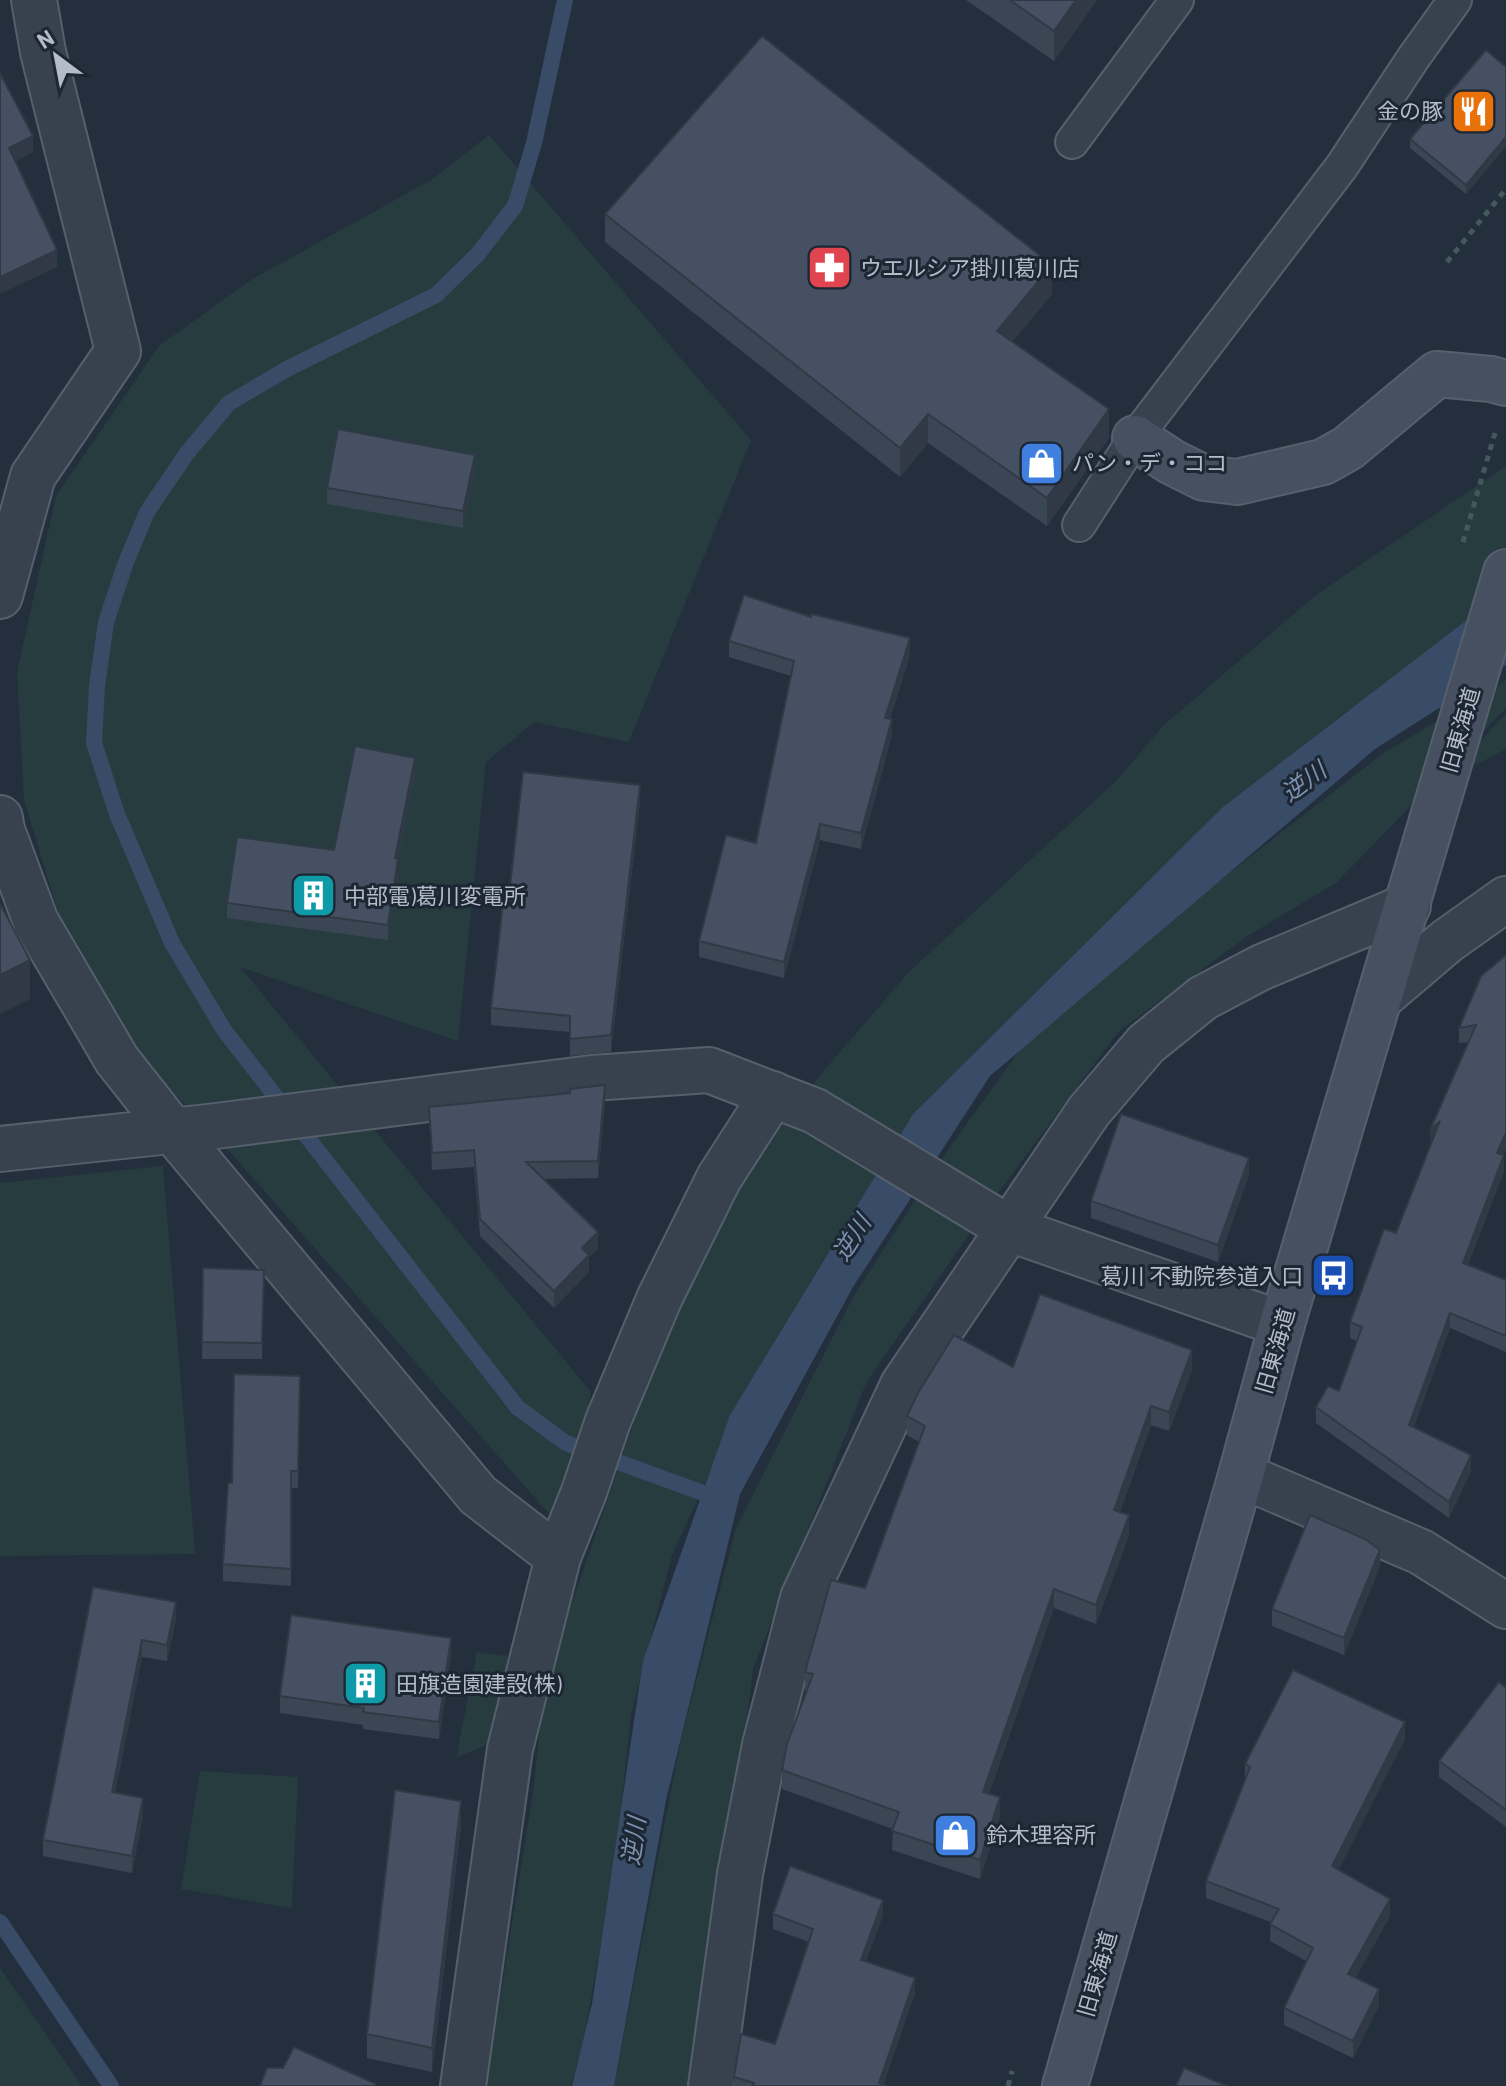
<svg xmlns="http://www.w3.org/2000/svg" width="1506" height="2086" viewBox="0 0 1506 2086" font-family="Barlow,'Noto Sans JP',sans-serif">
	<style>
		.green { fill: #263c3f }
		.water { fill: #394c67 }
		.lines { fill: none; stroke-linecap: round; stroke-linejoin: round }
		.stream { stroke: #394c67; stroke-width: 16 }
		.lane-casing { stroke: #565f6c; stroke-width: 36 }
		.street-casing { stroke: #565f6c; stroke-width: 48 }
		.secondary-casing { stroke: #565f6c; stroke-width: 48 }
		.path { stroke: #44595c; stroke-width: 5; stroke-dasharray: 6 6; stroke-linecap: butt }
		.lane { stroke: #38414e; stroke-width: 32 }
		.street { stroke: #38414e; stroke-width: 44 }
		.secondary { stroke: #465061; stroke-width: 44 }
		.wall { fill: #3b4654 }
		.shaded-wall { fill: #303945 }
		.building { fill: #455162; stroke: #303945; stroke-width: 2 }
		.labels { text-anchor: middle; stroke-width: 6; stroke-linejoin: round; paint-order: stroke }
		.poi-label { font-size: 22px; fill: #b4bcc9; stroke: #1d2633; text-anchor: start }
		.street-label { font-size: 22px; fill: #b4bcc9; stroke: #1d2633 }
		.water-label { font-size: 24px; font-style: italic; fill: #7c92b1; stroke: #1d2633 }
	</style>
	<rect width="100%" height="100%" fill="#242f3e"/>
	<g class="green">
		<polygon points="489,135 751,440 629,742 534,722 486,762 458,1041 240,967 591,1392 566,1533 208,1127 87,1008 24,800 17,672 56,496 159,346 251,280 431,180"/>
		<polygon points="1506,466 1506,587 1402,677 1350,709 1236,798 1151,878 913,1114 737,1404 708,1477 672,1555 631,1715 620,1819 601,1942 584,2039 571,2086 486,2086 533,1792 545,1682 671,1314 743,1175 821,1074 908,973 1116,781 1163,726 1316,595"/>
		<polygon points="1506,680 1506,708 1336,883 1246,937 1118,1032 998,1193 867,1381 753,1669 706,2086 614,2086 681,1739 736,1528 853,1297 943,1157 1042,1019 1382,754"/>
		<polygon points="1506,713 1506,749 1445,781"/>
		<polygon points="163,1166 195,1554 0,1556 0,1183"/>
		<polygon points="477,1652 509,1656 501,1714 486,1745 456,1758"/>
		<polygon points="200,1771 298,1777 292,1908 181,1889"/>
		<polygon points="0,1968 82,2086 0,2086"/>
	</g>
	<polygon class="water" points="1506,590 1506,665 1375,749 990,1076 853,1287 740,1494 666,1800 614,2086 572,2086 592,2004 643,1661 730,1415 913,1114 1223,807"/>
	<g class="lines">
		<g class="stream">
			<polyline points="565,0 534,143 515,206 478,254 436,295 287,369 229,403 187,453 147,512 126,562 106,622 97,686 94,743 117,814 172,943 224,1030 518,1408 566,1443 714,1497"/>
			<polyline points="0,1922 111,2086"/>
		</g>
		<defs>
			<g id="lane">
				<polyline points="1072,142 1177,0"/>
				<polyline points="1079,525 1135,438 1342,166 1414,57 1455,0"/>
			</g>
			<g id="street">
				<polyline points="0,596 33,476 118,351 43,52 34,0"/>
				<polyline points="0,818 2,830 36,922 117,1060 173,1131 478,1495 558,1557"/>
				<polyline points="1380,998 1447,941 1506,899"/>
				<polyline points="0,1149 208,1127 592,1078 709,1070 815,1111 1010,1229 1282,1324"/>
				<polyline points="1241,1475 1421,1552 1506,1606"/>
				<polyline points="463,2086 510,1749 558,1557 584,1492 608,1421 659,1299 719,1178 773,1094"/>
				<polyline points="711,2086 740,1874 765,1745 803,1598 903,1385 1089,1111 1146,1044 1203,998 1262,967 1408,906"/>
			</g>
			<g id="secondary">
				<polyline points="1135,438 1172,462 1204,478 1237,482 1323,462 1348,448 1437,374 1491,379 1506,383"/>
				<polyline points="1065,2086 1241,1475 1282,1324 1506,572"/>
			</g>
		</defs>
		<use href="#lane" class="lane-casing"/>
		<use href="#street" class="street-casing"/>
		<use href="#secondary" class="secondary-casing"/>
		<g class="path">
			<polyline points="1447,262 1506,189"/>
			<polyline points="1463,542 1495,433"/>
			<polyline points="1008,2086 1012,2071"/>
		</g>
		<use href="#lane" class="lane"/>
		<use href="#street" class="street"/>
		<use href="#secondary" class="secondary"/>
	</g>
	<g class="wall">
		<polygon points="966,0 1097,0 1054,61"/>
		<polygon points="1506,67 1506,146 1466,194 1410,148 1410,139"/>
		<polygon points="605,214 1052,294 1012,342 1109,438 1047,526 928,443 900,477 605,242"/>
		<polygon points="475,471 463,528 327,504 327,488"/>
		<polygon points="729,641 910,655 890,719 892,735 861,849 820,840 784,978 699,957 699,941 756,843 791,676 729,657"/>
		<polygon points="415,773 398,859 398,874 388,940 227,918 227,903 334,850"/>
		<polygon points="640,802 611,1052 570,1056 570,1032 491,1025 491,1008"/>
		<polygon points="1481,976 1503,1155 1504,1171 1468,1265 1506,1280 1506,1352 1450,1328 1413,1427 1471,1471 1449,1518 1316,1423 1316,1407 1339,1391 1357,1341 1350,1338 1350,1322 1396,1233 1431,1145 1469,1042 1459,1043 1459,1028"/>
		<polygon points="605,1102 598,1178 544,1179 598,1249 589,1257 589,1272 554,1308 480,1236 474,1167 432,1170 429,1107"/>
		<polygon points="1249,1175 1218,1262 1091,1218 1091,1201"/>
		<polygon points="203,1268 264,1270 262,1359 202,1359"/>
		<polygon points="1013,1367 1192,1370 1169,1431 1151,1425 1120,1512 1129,1535 1096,1624 1054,1608 989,1794 1000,1816 980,1879 892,1850 893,1829 782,1789 782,1770 806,1692 805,1691 805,1672 865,1588 919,1442 907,1435 907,1416"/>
		<polygon points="300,1376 298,1488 291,1488 291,1586 223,1581 223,1564 232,1483"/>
		<polygon points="1380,1566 1344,1655 1272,1626 1272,1609"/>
		<polygon points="93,1587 176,1619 167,1661 142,1657 115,1793 143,1815 132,1873 43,1856 43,1840"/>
		<polygon points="451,1655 439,1739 363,1729 363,1725 280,1713 280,1696"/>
		<polygon points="1506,1688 1506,1827 1439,1777 1439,1761"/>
		<polygon points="1405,1739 1338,1870 1390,1916 1356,1977 1379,2005 1353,2058 1284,2025 1284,2008 1306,1961 1270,1941 1271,1922 1206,1898 1206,1881 1245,1781 1245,1764"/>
		<polygon points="461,1825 432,2072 367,2058 367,2034"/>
		<polygon points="773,1914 883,1915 866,1961 915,1993 883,2085 887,2086 734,2086 734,2077 775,2044 809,1942 773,1929"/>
	</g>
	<g class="shaded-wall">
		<polygon points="1076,0 1097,0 1054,61 1054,31"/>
		<polygon points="33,136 33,152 9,165 9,148"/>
		<polygon points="1506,137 1506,146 1466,194 1466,185"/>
		<polygon points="57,250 57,267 0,294 0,277"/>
		<polygon points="1052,265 1052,294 997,360 997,331"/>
		<polygon points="1109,409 1109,438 1047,526 1047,498"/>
		<polygon points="928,414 928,443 900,477 900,448"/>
		<polygon points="475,455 475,471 463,528 463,511"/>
		<polygon points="910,638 910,655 885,734 885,718"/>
		<polygon points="892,719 892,735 861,849 861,833"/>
		<polygon points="415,758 415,773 395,874 395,858"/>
		<polygon points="640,785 640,802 611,1052 611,1035"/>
		<polygon points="820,824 820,840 784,978 784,962"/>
		<polygon points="398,859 398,874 388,940 388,925"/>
		<polygon points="30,960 30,999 0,1014 0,975"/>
		<polygon points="605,1085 605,1102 598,1178 598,1161"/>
		<polygon points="1440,1121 1430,1145 1430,1130"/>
		<polygon points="1506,1133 1506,1149 1497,1169 1497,1153"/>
		<polygon points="1504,1155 1504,1171 1463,1278 1463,1263"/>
		<polygon points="1249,1158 1249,1175 1218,1262 1218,1245"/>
		<polygon points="598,1232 598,1249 589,1257 589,1272 554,1308 554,1291 582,1248"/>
		<polygon points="1450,1313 1450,1328 1409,1441 1409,1425"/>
		<polygon points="1192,1350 1192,1370 1169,1431 1169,1412"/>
		<polygon points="1151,1406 1151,1425 1114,1529 1114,1510"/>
		<polygon points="1471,1455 1471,1471 1449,1518 1449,1502"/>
		<polygon points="1129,1515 1129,1535 1096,1624 1096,1605"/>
		<polygon points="1380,1550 1380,1566 1344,1655 1344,1638"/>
		<polygon points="1054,1589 1054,1608 983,1811 983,1792"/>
		<polygon points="176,1602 176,1619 167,1661 167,1645"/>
		<polygon points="451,1638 451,1655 439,1739 439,1722"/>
		<polygon points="142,1640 142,1657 112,1809 112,1792"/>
		<polygon points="1405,1722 1405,1739 1332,1883 1332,1866"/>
		<polygon points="1000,1797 1000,1816 980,1879 980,1860"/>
		<polygon points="143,1798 143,1815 132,1873 132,1856"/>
		<polygon points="461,1801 461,1825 432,2072 432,2048"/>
		<polygon points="1390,1899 1390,1916 1348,1991 1348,1974"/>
		<polygon points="883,1900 883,1915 861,1975 861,1960"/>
		<polygon points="915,1978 915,1993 883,2086 879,2083"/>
		<polygon points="1379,1989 1379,2005 1353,2058 1353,2041"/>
	</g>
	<g class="building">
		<polygon points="1010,0 1076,0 1054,31"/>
		<polygon points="762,36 1052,265 997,331 1109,409 1047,498 928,414 900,448 605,214"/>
		<polygon points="1486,50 1506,67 1506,137 1466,185 1410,139"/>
		<polygon points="0,73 33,136 9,148 57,250 0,277"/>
		<polygon points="338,429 475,455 463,511 327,488"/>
		<polygon points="744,595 811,617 812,614 910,638 885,718 892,719 861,833 820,824 784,962 699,941 726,835 756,843 794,661 729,641"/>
		<polygon points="355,746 415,758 395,858 398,859 388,925 227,903 237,837 334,850"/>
		<polygon points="523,772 640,785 611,1035 570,1039 570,1016 491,1008 505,886 510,886"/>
		<polygon points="0,904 30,960 0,975"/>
		<polygon points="1506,955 1506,1133 1497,1153 1504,1155 1463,1263 1506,1280 1506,1336 1450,1313 1409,1425 1471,1455 1449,1502 1316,1407 1328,1386 1339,1391 1362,1327 1350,1322 1384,1229 1396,1233 1440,1121 1430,1130 1476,1025 1459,1028 1481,976"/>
		<polygon points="605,1085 598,1161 526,1162 598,1232 582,1248 589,1255 554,1291 480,1219 474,1150 432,1153 429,1107 570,1093 570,1089"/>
		<polygon points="1121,1114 1249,1158 1218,1245 1091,1201"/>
		<polygon points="203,1268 264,1270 262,1343 202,1342"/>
		<polygon points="1040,1294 1192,1350 1169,1412 1151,1406 1114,1510 1129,1515 1096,1605 1054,1589 983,1792 1000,1797 980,1860 892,1831 899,1812 782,1770 787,1744 813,1674 805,1672 831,1580 865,1588 925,1426 907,1416 918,1393 954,1335 1013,1367"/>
		<polygon points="234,1374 300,1376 298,1471 291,1471 291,1569 223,1564 228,1483 232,1483"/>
		<polygon points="1310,1515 1365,1539 1380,1550 1344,1638 1272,1609"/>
		<polygon points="93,1587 176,1602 167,1645 142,1640 112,1792 143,1798 132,1856 43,1840"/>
		<polygon points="291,1615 451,1638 439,1722 363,1712 364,1708 280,1696"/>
		<polygon points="1293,1670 1405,1722 1332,1866 1390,1899 1348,1974 1379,1989 1353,2041 1284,2008 1313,1948 1270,1924 1279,1909 1206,1881 1250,1767 1245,1764"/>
		<polygon points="1499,1682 1506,1688 1506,1810 1439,1761"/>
		<polygon points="395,1790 461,1801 432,2048 367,2034"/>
		<polygon points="790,1866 883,1900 861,1960 915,1978 879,2083 887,2086 753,2086 754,2083 734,2077 741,2034 775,2044 813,1929 773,1914"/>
		<polygon points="294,2047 376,2084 375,2086 260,2086 267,2068 283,2068"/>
		<polygon points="1184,2068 1227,2086 1176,2086"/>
	</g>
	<defs>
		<symbol id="restaurant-square" viewBox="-11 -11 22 22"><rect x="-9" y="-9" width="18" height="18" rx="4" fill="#e8710a" stroke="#1d2633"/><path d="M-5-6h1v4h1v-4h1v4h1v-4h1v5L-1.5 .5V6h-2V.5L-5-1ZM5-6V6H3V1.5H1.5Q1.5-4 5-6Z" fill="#fff"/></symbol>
		<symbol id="pharmacy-square" viewBox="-11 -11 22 22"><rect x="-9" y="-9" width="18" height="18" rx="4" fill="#e0444e" stroke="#1d2633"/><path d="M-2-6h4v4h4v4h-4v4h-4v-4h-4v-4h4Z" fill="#fff"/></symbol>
		<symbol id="shop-square" viewBox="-11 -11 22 22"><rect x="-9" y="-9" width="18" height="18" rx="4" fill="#3f7fe0" stroke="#1d2633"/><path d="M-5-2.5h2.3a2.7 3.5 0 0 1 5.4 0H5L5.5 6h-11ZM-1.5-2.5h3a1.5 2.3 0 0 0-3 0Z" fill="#fff"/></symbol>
		<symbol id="building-square" viewBox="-11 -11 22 22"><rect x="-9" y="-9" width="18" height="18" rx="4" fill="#0f9aa8" stroke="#1d2633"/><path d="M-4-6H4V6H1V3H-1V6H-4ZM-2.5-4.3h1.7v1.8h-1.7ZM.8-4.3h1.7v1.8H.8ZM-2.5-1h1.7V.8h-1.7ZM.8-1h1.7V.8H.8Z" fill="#fff"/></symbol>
		<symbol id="bus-square" viewBox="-11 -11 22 22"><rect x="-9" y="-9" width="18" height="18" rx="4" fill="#1a4fb4" stroke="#1d2633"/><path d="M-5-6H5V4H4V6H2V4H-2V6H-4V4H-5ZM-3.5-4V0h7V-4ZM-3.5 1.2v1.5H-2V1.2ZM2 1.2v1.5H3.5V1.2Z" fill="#fff"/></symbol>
	</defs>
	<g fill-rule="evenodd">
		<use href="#restaurant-square" x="1448" y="86" width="51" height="51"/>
		<use href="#pharmacy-square" x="804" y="242" width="51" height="51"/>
		<use href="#shop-square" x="1016" y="438" width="51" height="51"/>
		<use href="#building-square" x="288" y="870" width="51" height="51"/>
		<use href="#bus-square" x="1308" y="1250" width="51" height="51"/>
		<use href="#building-square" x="340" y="1658" width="51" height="51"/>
		<use href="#shop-square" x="930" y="1810" width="51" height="51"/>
	</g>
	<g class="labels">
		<g class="poi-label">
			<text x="1443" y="119" text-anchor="end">金の豚</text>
			<text x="860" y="276">ウエルシア掛川葛川店</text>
			<text x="1072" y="471">パン・デ・ココ</text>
			<text x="344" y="904">中部電)葛川変電所</text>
			<text x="1303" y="1284" text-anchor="end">葛川 不動院参道入口</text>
			<text x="396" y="1692">田旗造園建設(株)</text>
			<text x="986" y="1843">鈴木理容所</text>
		</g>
		<g class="street-label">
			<text transform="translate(1460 730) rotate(-74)" y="8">旧東海道</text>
			<text transform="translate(1275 1351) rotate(-74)" y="8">旧東海道</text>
			<text transform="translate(1097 1974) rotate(-74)" y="8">旧東海道</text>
		</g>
		<g class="water-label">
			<text transform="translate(1304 782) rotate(-36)" y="8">逆川</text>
			<text transform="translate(852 1238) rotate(-57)" y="8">逆川</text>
			<text transform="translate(634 1841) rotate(-82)" y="8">逆川</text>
		</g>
	</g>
	<g transform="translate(56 56) rotate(328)" stroke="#1d2633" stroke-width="6" paint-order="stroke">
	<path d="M0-6L14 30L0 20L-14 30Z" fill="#b4bcc9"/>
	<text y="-12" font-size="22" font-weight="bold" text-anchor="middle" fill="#b4bcc9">N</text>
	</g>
</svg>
